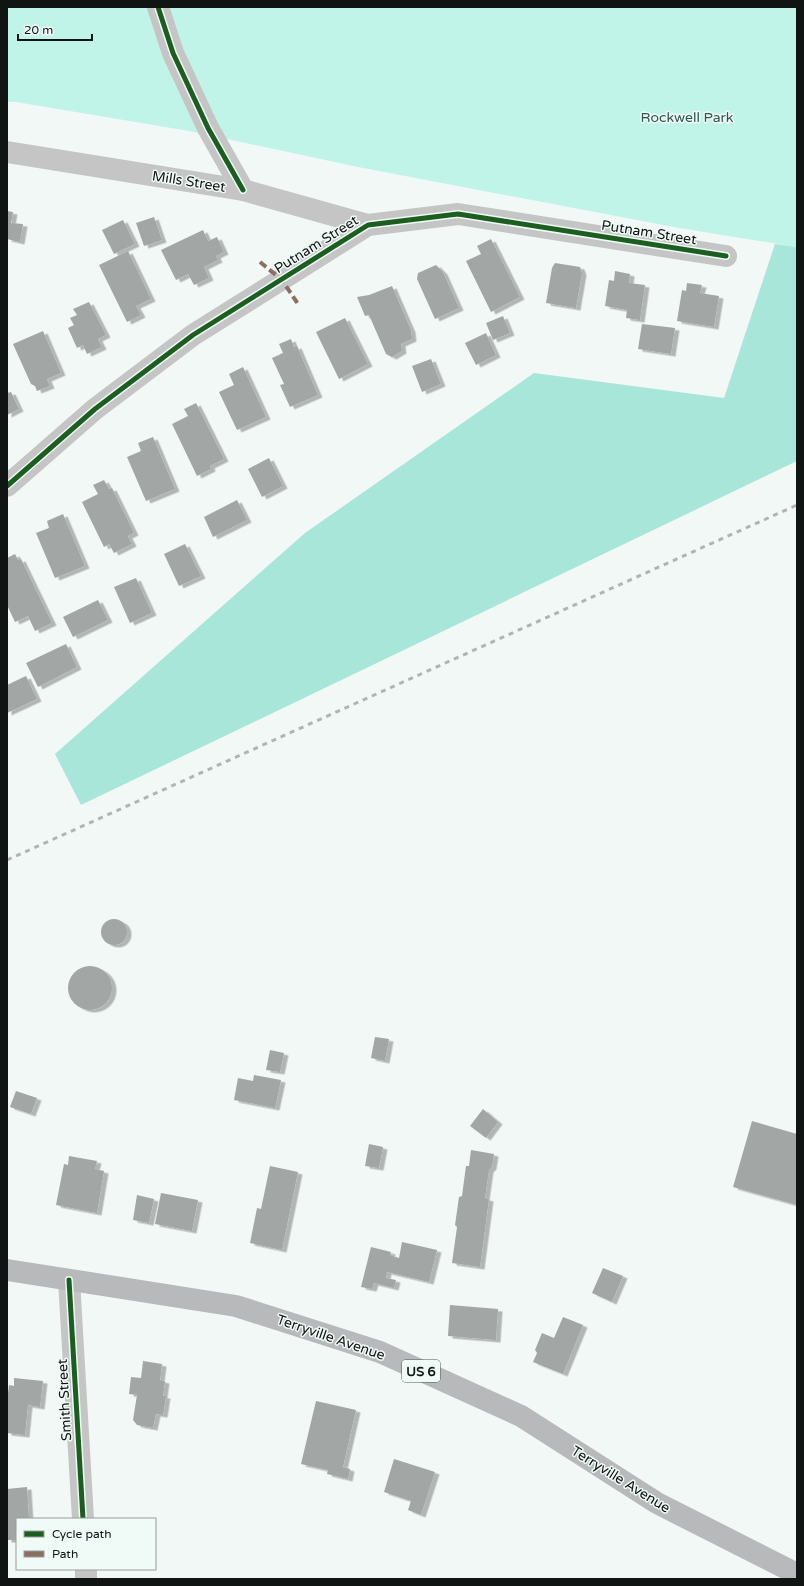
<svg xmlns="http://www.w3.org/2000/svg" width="804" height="1586" viewBox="0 0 804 1586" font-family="'Varela Round',sans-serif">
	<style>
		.green { fill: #c0f4e8 }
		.forest { fill: #a7e6d8 }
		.building { fill: #a2a6a5; filter: url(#shadow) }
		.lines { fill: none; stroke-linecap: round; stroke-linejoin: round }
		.minor { stroke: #c5c5c6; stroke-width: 22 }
		.highway { stroke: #b8b9ba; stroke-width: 22 }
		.rail { stroke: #b2b4b4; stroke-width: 3; stroke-dasharray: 5 5; stroke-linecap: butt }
		.quiet { stroke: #8d6e63; stroke-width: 4; stroke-dasharray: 8 4; stroke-linecap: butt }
		.cycleway-casing { stroke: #f0faf7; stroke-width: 8 }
		.cycleway { stroke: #1b5e20; stroke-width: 5 }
		.labels { text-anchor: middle; stroke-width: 3; stroke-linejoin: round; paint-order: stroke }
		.shield { fill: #f0faf7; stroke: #535957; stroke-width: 1 }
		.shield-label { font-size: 13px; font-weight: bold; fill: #101413 }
		.park-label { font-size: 14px; fill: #28574d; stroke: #f0faf7 }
		.street-label { font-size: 14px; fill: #101413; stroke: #f0faf7 }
	</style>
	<defs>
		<filter id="shadow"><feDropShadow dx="4.5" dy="2.5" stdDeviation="0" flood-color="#0004"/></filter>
	</defs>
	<rect width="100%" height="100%" fill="#f2f8f6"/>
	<polygon class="green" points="7,7 797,7 797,247 679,228 358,167 189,131 16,102 7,102"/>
	<polygon class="forest" points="775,244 797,247 797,461 81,805 55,754 305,533 534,373 724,398"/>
	<g class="building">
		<polygon points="7,211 13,212 11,223 23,224 20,242 7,239"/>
		<polygon points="154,217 162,240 144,246 136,223"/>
		<polygon points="123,220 135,244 114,254 102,230"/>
		<polygon points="203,230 208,241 217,237 224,252 216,256 218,260 204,267 209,278 194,285 188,274 176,280 161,250"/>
		<polygon points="491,239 520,297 491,312 466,261 481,254 477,246"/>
		<polygon points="128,251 151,299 136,306 141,315 127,322 99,265"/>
		<polygon points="555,263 580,267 582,273 576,308 546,303 552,268"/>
		<polygon points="436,265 443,272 459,308 435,319 417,279 418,273"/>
		<polygon points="615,271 630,274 629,283 645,285 640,320 626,318 627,310 605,306 609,280 614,281"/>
		<polygon points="687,283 702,285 700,293 719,296 714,327 677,321 682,290 686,291"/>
		<polygon points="392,286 411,330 412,339 401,344 402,351 392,357 386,354 369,315 365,316 357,297 369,295"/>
		<polygon points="89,302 106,335 98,339 102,347 87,354 83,345 77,348 68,328 74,325 70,318 77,315 73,309"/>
		<polygon points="503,316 510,333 493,340 486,323"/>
		<polygon points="345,318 368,364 339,379 316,332"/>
		<polygon points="642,324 675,328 671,354 638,349"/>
		<polygon points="43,331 61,373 47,379 50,386 37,391 35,386 31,384 13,344"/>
		<polygon points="486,333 496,355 476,365 465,343"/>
		<polygon points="291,339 294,347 297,346 318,395 290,407 280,385 284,384 272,358 283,353 279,344"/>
		<polygon points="431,359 441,384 422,392 412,366"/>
		<polygon points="243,367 266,417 237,430 219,392 234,385 229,374"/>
		<polygon points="11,392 19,409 7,415 7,393"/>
		<polygon points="196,403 224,459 210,466 211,469 197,476 172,424 188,416 184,409"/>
		<polygon points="153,437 175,489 146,501 127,457 141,451 138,443"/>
		<polygon points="269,458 283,486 262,497 248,469"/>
		<polygon points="104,480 109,489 112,488 134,533 128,536 132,544 114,553 109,544 104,547 82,502 98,494 93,485"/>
		<polygon points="237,500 247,520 213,537 204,517"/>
		<polygon points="63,514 85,566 55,578 36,533 49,528 47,521"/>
		<polygon points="185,544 201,576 179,586 164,554"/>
		<polygon points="15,554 18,560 21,559 52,623 35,631 28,616 15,622 7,605 7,558"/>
		<polygon points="136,578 152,613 130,623 114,587"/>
		<polygon points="98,600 108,620 73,637 63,617"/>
		<polygon points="66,644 77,667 38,687 26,663"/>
		<polygon points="26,676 37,699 7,713 7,685"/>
		<circle cx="114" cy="932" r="13"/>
		<circle cx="90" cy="988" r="22"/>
		<polygon points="375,1037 389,1039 385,1061 371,1058"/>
		<polygon points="270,1050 284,1053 280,1072 266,1070"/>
		<polygon points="254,1075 281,1080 275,1108 234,1100 238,1078 253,1081"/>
		<polygon points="16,1091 37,1098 31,1114 10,1107"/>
		<polygon points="483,1109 498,1122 486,1138 470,1126"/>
		<polygon points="752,1121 797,1134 797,1205 733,1187"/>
		<polygon points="369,1144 383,1147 379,1168 365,1166"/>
		<polygon points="471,1150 494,1154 492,1167 489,1170 485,1198 489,1199 480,1267 452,1263 457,1227 455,1225 459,1197 462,1196 466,1166 469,1166"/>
		<polygon points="69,1156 97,1161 95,1169 104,1171 97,1213 56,1205 64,1164 68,1165"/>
		<polygon points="270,1166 298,1172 282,1250 250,1243 257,1208 261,1209"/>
		<polygon points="161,1193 198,1200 192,1231 155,1224"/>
		<polygon points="137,1195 154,1199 149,1223 133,1220"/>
		<polygon points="402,1242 437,1250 429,1282 387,1272 386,1278 396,1280 394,1288 374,1283 372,1289 361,1287 371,1247 391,1252 390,1255 399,1258"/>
		<polygon points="603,1268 623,1276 612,1302 592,1293"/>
		<polygon points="450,1305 498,1309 496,1340 448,1336"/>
		<polygon points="563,1317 583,1325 563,1374 533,1362 537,1353 535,1350 542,1333 554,1338"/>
		<polygon points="143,1361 162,1364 160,1380 165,1381 163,1396 166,1396 163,1415 156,1414 153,1428 137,1425 133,1420 137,1395 129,1394 131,1377 141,1378"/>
		<polygon points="14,1378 43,1381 40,1407 28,1405 25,1435 7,1433 7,1402 9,1385 14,1386"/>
		<polygon points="316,1401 356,1410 343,1467 350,1469 348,1479 327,1474 328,1470 301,1464"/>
		<polygon points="394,1459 435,1472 421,1515 408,1510 411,1501 384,1492"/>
		<polygon points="27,1487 29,1519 17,1519 17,1540 7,1540 7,1489"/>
	</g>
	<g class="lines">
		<g class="minor">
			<polyline points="158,7 173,53 208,128 243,190"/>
			<polyline points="7,152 243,190 368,225"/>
			<polyline points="7,486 95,409 193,335 368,225 458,214 726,256"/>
			<polyline points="69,1280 83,1519"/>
			<polyline points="86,1569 86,1579"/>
		</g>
		<polyline class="highway" points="7,1270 236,1306 380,1352 521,1416 657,1503 797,1574"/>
		<polyline class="rail" points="7,860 797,505"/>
		<polyline class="quiet" points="260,262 282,280 298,304"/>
		<defs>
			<g id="cycleway">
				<polyline points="158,7 173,53 208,128 243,190"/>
				<polyline points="7,486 95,409 193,335 368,225 458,214 726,256"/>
				<polyline points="69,1280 83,1519"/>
			</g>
		</defs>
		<use href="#cycleway" class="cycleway-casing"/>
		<use href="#cycleway" class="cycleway"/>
	</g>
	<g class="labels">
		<rect class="shield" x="402" y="1360" width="38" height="22" rx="3"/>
		<g class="shield-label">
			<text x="421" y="1376">US 6</text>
		</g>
		<g class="park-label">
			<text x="687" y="122">Rockwell Park</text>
		</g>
		<g class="street-label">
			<text transform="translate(189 181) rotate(9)" y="5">Mills Street</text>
			<text transform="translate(649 232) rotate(9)" y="5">Putnam Street</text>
			<text transform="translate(316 244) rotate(-32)" y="5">Putnam Street</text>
			<text transform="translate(331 1337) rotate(19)" y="5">Terryville Avenue</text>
			<text transform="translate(64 1400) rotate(-93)" y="5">Smith Street</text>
			<text transform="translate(621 1479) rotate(32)" y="5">Terryville Avenue</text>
		</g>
	</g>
	<rect width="804" height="1586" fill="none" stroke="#101413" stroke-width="16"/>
	<rect x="16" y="1518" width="140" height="52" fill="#f0faf7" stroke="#969e9c"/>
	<rect x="24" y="1531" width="20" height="6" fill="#1b5e20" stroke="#969e9c"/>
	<text x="52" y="1538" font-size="12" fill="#101413">Cycle path</text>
	<rect x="24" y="1551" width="20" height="6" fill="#8d6e63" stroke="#969e9c"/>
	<text x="52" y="1558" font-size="12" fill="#101413">Path</text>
	<path d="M18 34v6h74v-6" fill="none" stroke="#101413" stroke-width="2"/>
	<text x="24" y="34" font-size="12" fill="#101413" stroke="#f0faf7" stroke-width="3" paint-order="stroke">20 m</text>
</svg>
